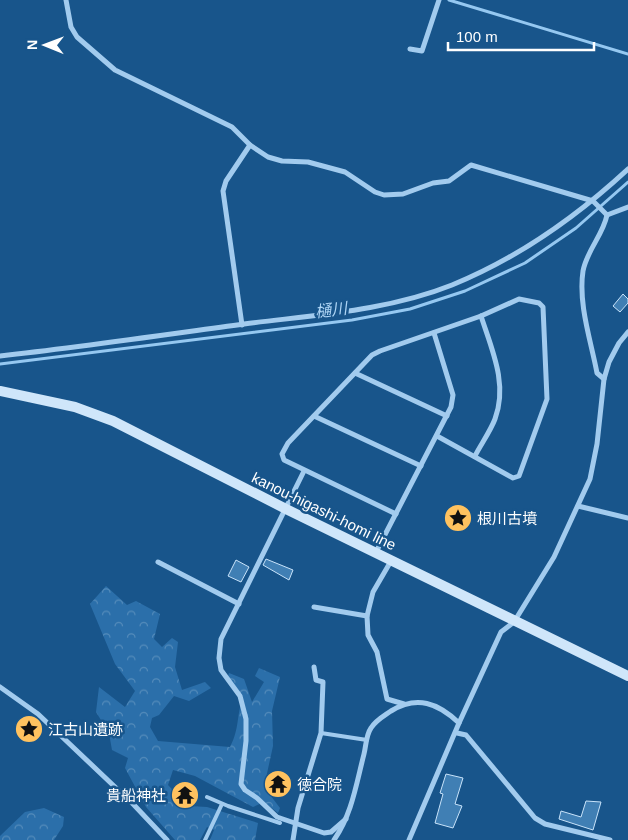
<svg xmlns="http://www.w3.org/2000/svg" width="628" height="840" viewBox="0 0 628 840" font-family="Helvetica,'Noto Sans JP',sans-serif">
	<defs>
		<pattern id="forest-crowns" width="20" height="18" patternUnits="userSpaceOnUse" patternTransform="scale(1.25)"><rect width="20" height="18" fill="#2b6faa"/><path d="M2 6a3 3 0 1 1 6 0M12 15a3 3 0 1 1 6 0" fill="none" stroke="#558cbb"/></pattern>
	</defs>
	<rect width="100%" height="100%" fill="#18558b"/>
	<!-- forest -->
	<g fill="url(#forest-crowns)">
		<path d="M 106,586 L 127,605 L 136,601 L 160,614 L 154,639 L 162,647 L 172,638 L 178,642 L 175,667 L 182,690 L 205,682 L 211,688 L 189,701 L 174,696 L 159,715 L 152,718 L 150,727 L 158,741 L 230,747 C 240,728 236,716 243,698 L 228,676 L 229,673 L 244,679 L 252,702 L 264,682 L 255,676 L 259,668 L 280,677 L 272,711 L 273,746 L 264,787 L 280,808 L 278,813 L 264,802 L 253,807 L 195,776 L 173,770 L 168,785 L 188,806 L 207,807 L 258,823 L 255,840 L 210,840 L 214,830 L 207,827 L 200,840 L 175,840 L 146,807 L 125,768 L 128,758 L 112,750 L 109,733 L 96,712 L 99,687 L 125,707 L 135,691 L 115,664 L 90,604 Z"/>
		<polygon points="44,808 64,817 63,826 54,840 0,840 0,836 25,812"/>
	</g>
	<g fill="none" stroke-linecap="round" stroke-linejoin="round">
		<!-- stream -->
		<g stroke="#95c8f1" stroke-width="3">
			<polyline points="449,0 628,54"/>
			<polyline points="0,364 352,320 410,309 465,291 525,263 576,228 628,182"/>
		</g>
	</g>
	<!-- building -->
	<g fill="#407fb4" stroke="#c8e3fa">
		<polygon points="623,294 628,299 628,303 620,312 613,306"/>
		<polygon points="266,559 293,570 289,580 263,565"/>
		<polygon points="236,560 249,567 241,582 228,576"/>
		<polygon points="446,774 463,778 455,804 462,806 453,828 435,823 443,794 440,793"/>
		<polygon points="586,801 601,802 593,830 559,819 561,811 581,817"/>
	</g>
	<g fill="none" stroke-linecap="round" stroke-linejoin="round">
		<!-- service -->
		<g stroke="#a2cbee" stroke-width="4">
			<polyline points="321,733 367,740"/>
			<polyline points="207,797 228,806 280,823"/>
			<polyline points="205,840 222,804"/>
		</g>
		<!-- minor -->
		<g stroke="#a2cbee" stroke-width="5">
			<polyline points="66,0 71,27 77,37 115,70 232,127 250,145 268,157 282,161 308,162 345,172 375,192 384,195 403,194 433,183 449,181 471,165 593,201 607,215"/>
			<polyline points="410,49 422,51 439,0"/>
			<polyline points="607,215 628,207"/>
			<polyline points="242,325 223,191 226,181 250,145"/>
			<path d="M 0,356 C 81,347 163,335 244,324 C 313,315 387,311 452,285 C 518,258 575,218 628,169"/>
			<polyline points="355,373 447,416"/>
			<path d="M 604,379 L 597,373 C 591,341 578,304 583,271 C 587,250 603,235 607,215"/>
			<polyline points="314,416 421,466"/>
			<path d="M 475,456 C 481,444 490,432 495,419 C 508,384 492,350 481,316"/>
			<polyline points="304,471 221,639 219,658 221,670 240,696 246,719 246,741 241,784 245,790 257,798 277,817 324,833 331,832 346,819"/>
			<polyline points="578,506 628,518"/>
			<polyline points="396,514 284,460 282,454 288,443 372,355 380,351 481,316 519,299 539,303 543,307 547,399 519,476 513,478 437,436"/>
			<polyline points="376,552 451,407 453,395 434,333"/>
			<polyline points="391,561 373,592 367,616 368,635 377,652 387,699 404,704"/>
			<polyline points="158,562 239,604"/>
			<polyline points="314,607 367,616"/>
			<polyline points="0,687 38,714 134,805 167,840"/>
			<polyline points="457,733 466,735 535,818 545,824 610,840"/>
			<polyline points="293,840 298,808 321,733 323,682 316,680 314,667"/>
			<path d="M 334,840 C 352,814 356,785 364,754 C 366,746 366,735 371,728 C 376,720 384,716 391,711 C 417,695 438,703 459,723"/>
			<polyline points="409,840 459,723 501,632 514,622 554,557 590,479 597,444 604,379 609,362 619,343 628,332"/>
		</g>
		<!-- secondary -->
		<polyline stroke="#cfe6fa" stroke-width="10" points="0,391 75,407 113,421 286,509 628,676"/>
	</g>
	<!-- icons -->
	<defs>
		<symbol id="sight-disc" viewBox="-11 -11 22 22"><circle r="9.5" fill="#ffc25f" stroke="#18558b"/><path d="M0-6L1.8-2.2L6-1.7L2.9 1.2L3.7 5.4L0 3.3L-3.7 5.4L-2.9 1.2L-6-1.7L-1.8-2.2Z" fill="#111"/></symbol>
		<symbol id="temple-disc" viewBox="-11 -11 22 22"><circle r="9.5" fill="#ffc25f" stroke="#18558b"/><path d="M0-6L5-2H3V0L6.5 2.5H4V6H1.5V3h-3V6H-4V2.5H-6.5L-3 0V-2H-5Z" fill="#111"/></symbol>
	</defs>
	<g fill-rule="evenodd">
		<use href="#sight-disc" x="442" y="502" width="32" height="32"/>
		<use href="#sight-disc" x="13" y="713" width="32" height="32"/>
		<use href="#temple-disc" x="262" y="768" width="32" height="32"/>
		<use href="#temple-disc" x="169" y="779" width="32" height="32"/>
	</g>
	<g text-anchor="middle" dominant-baseline="central" stroke-width="5" stroke-linejoin="round" paint-order="stroke">
		<!-- street labels -->
		<g font-size="15" fill="#fff" stroke="#18558b">
			<text transform="translate(324 511) rotate(26)">kanou-higashi-homi line</text>
		</g>
		<!-- poi labels -->
		<g font-size="15" fill="#fff" stroke="#18558b" text-anchor="start">
			<text x="477" y="518">根川古墳</text>
			<text x="48" y="729">江古山遺跡</text>
			<text x="297" y="784">徳合院</text>
			<text x="166" y="795" text-anchor="end">貴船神社</text>
		</g>
		<!-- water labels -->
		<g font-size="16" font-style="italic" fill="#aed5f5" stroke="#18558b">
			<text transform="translate(331 310) rotate(-7)">樋川</text>
		</g>
	</g>
	<!-- north arrow -->
	<g transform="translate(45 45) rotate(271)" stroke="#18558b" stroke-width="4" paint-order="stroke">
	<path d="M0-4L9 19L0 12L-9 19Z" fill="#ffffff"/>
	<text y="-8" font-size="14" font-weight="bold" text-anchor="middle" fill="#ffffff">N</text>
	</g>
	<!-- scale -->
	<path d="M448 42v8h146v-8" fill="none" stroke="#ffffff" stroke-width="2.5"/>
	<text x="456" y="42" font-size="15" fill="#ffffff" stroke="#18558b" stroke-width="4" paint-order="stroke">100 m</text>
</svg>
